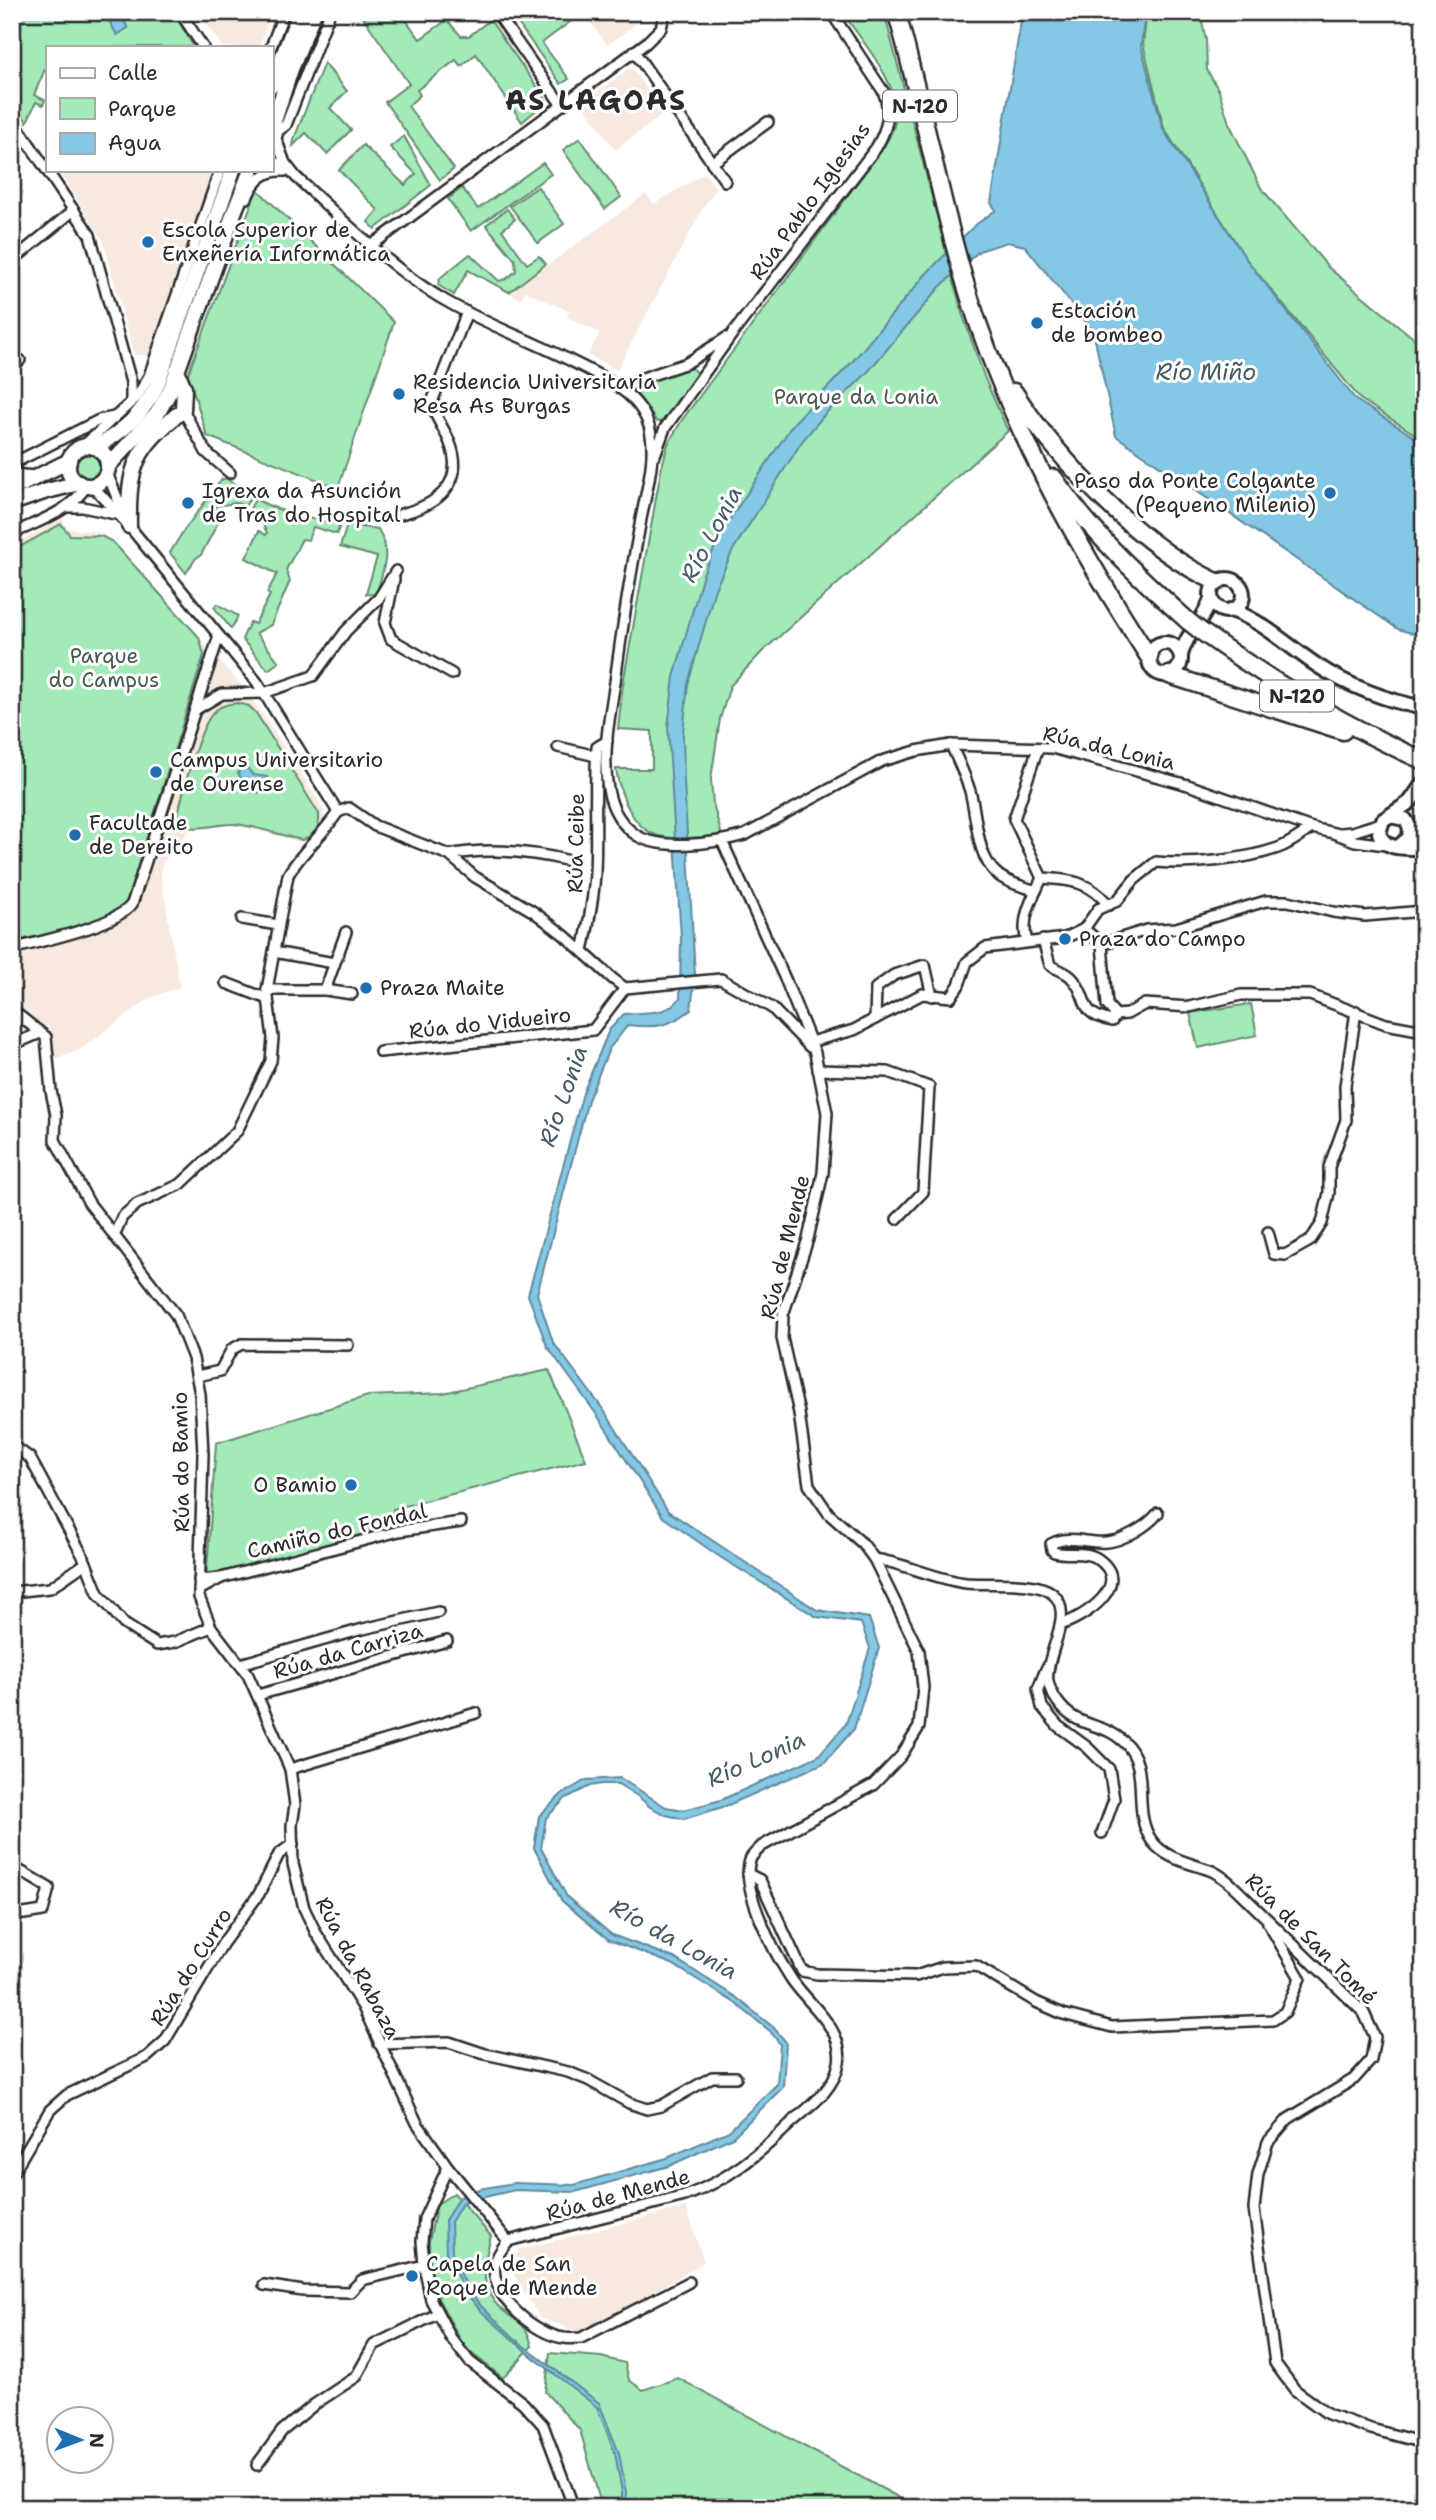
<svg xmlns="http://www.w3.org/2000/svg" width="1436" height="2520" viewBox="0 0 1436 2520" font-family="'Shantell Sans',sans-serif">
	<rect width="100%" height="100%" fill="#fff"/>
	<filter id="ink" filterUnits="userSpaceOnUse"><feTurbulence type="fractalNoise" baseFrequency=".0143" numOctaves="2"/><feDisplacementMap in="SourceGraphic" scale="14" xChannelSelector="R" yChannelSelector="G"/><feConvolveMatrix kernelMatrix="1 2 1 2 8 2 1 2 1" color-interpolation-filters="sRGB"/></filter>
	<g filter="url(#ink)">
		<!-- built -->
		<g fill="#f7e9df">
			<polygon points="199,12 272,12 259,47 222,47"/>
			<polygon points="583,12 641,12 643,19 607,45"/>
			<polygon points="628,69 633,70 664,114 615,150 582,103"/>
			<polygon points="58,170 221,170 152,355 134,355 103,240"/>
			<polygon points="705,173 716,189 704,206 617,370 588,355 600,333 567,317 569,311 525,291 521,299 509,293 646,194 654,204"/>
			<polygon points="62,519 67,528 102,533 243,687 276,734 324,810 324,822 312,837 302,842 234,825 191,828 162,864 161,877 180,987 150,998 78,1051 55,1059 48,1025 12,1040 12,546"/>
			<polygon points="686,2207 704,2262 582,2333 540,2318 511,2270 518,2250"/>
		</g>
		<!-- green -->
		<g fill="#a2eab8" stroke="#668a72" stroke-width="2">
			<polygon points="12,12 173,12 194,47 47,47 47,70 45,69 34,95 45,100 43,105 36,102 27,122 12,100"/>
			<polygon points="354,12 400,12 420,39 447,20 461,36 469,36 490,20 547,101 522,122 476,54 461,66 456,60 417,90 420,95 408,106 454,169 440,180 385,102 409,84 363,17"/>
			<polygon points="510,12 583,12 542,43 569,79 561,84"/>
			<path d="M 842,12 L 884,12 L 962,313 L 985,379 L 1008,431 L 762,652 L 730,686 L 720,719 L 711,779 L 713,804 L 722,836 C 704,836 683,840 665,837 C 634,834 620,796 616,769 L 652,769 L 652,731 L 618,729 L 623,684 L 661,470 L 668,444 L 682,420 L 874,160 C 882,149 892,136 895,122 C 904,88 861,40 842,12 Z"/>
			<polygon points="1147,12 1200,12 1206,40 1207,70 1219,91 1229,123 1261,188 1329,268 1424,347 1424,440 1360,399 1246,259 1164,128 1143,44"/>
			<polygon points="324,63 347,91 330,108 351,130 327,154 306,133 293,146 294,139"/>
			<polygon points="404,136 431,185 375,229 368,222 378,210 339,170 363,145 405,185 416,174 390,147"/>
			<polygon points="580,138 621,197 605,209 563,150"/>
			<polygon points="543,163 551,174 471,231 448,199 462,188 478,209"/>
			<polygon points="538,187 564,224 538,243 510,206"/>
			<polygon points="257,189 394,322 338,488 207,436 188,374"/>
			<polygon points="507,209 515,219 502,230 527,264 539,256 546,264 509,292 468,270 454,295 438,285 440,278 470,254 499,281 506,279 516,271 515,260 486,225"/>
			<polygon points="687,368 692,368 698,375 665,421 657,422 636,393 636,386 651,378"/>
			<circle cx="88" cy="466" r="12"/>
			<polygon points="222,479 227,479 252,496 245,506 236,503 216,506 215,509 223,513 201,555 196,558 186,573 170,553 182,533"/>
			<path d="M 255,499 C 282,513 310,520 340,524 L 337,534 L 313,527 L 308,540 L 302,539 L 286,570 L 290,581 L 271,625 L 256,633 L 279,662 L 268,670 L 242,639 L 250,622 L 255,624 L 270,595 L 267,593 L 277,574 L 246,558 L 259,531 L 266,535 L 267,533 L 259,516 L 250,509 Z"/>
			<path d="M 61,524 L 70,535 L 101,536 L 113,542 L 199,637 L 204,655 L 130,892 C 128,896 126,903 123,907 C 113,919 30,939 12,941 L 12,551 Z"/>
			<path d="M 347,525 L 378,529 C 392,553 383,570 376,595 L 366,594 L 377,557 L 340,547 Z"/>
			<polygon points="217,604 238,616 231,629 214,607"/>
			<path d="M 237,703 L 249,706 L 256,713 L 319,814 C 320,828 315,835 302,840 C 282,836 248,823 230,824 C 215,824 186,834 176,821 C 183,796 197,726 216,710 C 222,705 229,704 237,703 Z"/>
			<polygon points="1251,1004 1257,1035 1198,1048 1190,1013"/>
			<polygon points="549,1370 586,1460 393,1509 396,1533 206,1583 216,1443 368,1396 443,1393"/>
			<path d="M 454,2193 L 491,2236 C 483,2263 479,2289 501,2309 C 520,2325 525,2320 532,2346 L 503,2378 L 465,2348 L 437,2297 L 441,2294 L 424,2265 L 437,2204 Z"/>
			<polygon points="550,2353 601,2357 625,2363 629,2380 643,2390 678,2378 918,2508 602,2508 580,2430 545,2392"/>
		</g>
		<!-- water -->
		<g fill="#84c8e5" stroke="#60899b" stroke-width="2">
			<polygon points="104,12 119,12 128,28 117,35"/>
			<path d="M 1013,12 L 1145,12 L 1141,46 L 1163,129 L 1246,259 L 1356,400 L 1424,443 L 1424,637 L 1398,629 L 1116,436 L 1093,331 L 1025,246 L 1007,242 L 979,251 L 939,288 L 866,374 L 825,414 L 803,440 L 733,550 L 715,589 L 688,684 L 683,733 L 684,781 L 695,975 L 691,1010 C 668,1027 657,1028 628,1025 L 609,1049 L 588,1100 L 537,1294 L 553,1342 L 605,1412 L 668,1511 L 817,1610 L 869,1618 L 879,1648 L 854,1729 L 824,1763 L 726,1806 L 684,1819 L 666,1815 L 650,1807 L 639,1797 L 618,1784 L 602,1784 L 590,1786 L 566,1798 L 546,1818 L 541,1848 L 567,1897 L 612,1935 L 674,1958 L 737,1998 L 773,2027 L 786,2042 L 783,2087 L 733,2137 L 669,2166 L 575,2192 L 515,2190 L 463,2202 L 451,2222 L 452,2253 L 468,2290 L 482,2307 L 521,2344 L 599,2403 L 619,2453 L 626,2492 L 627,2508 L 622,2508 L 622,2492 L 615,2453 L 597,2407 L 529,2354 L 480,2310 L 465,2292 L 446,2253 L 445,2221 L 458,2198 L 479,2189 L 514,2183 L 574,2185 L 667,2158 L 729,2131 L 777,2084 L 780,2044 L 770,2031 L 735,2003 L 672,1964 L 609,1940 L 562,1901 L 534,1848 L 539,1816 L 562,1794 L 586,1780 L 620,1778 L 666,1807 L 684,1810 L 721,1800 L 818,1756 L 846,1724 L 870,1648 L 861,1623 L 817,1617 L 720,1557 L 663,1517 L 597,1415 L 547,1346 L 528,1295 L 583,1093 L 609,1030 L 624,1014 C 645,1011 666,1017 680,998 L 681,938 L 668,727 L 674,677 L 703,574 L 722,531 L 793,424 L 853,361 L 926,274 L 974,226 L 996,210 L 991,203 L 1021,21 Z"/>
			<polygon points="242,767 247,768 253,775 267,777 268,784 265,790 257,793 248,791 238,773"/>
		</g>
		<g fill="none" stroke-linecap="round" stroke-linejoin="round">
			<defs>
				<g id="street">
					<polyline points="180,12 203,47"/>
					<polyline points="496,12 561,104"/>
					<polyline points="271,47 284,12"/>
					<polyline points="634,51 725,181"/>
					<polyline points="12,118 90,235 131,382 131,402"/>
					<polyline points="275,133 286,125 330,12"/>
					<path d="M 275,136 L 285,163 L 296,177 C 340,217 394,272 446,301 C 487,325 533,341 575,363 C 603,377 639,393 649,426 C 658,457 645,494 640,525 C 630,577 622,629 615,682 C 610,714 603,749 607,782 C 609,801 617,820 632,832 C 657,853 716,843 745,835 L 882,761 L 916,751 L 951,745 L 1052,748 L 1188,785 L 1312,828 L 1334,833 L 1355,841 L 1386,845"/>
					<polyline points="12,145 24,136"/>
					<polyline points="271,159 285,171"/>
					<polyline points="712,163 768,122"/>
					<path d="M 247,198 C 254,180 265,170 284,171"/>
					<polyline points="372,245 646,43 661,28 665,12"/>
					<polyline points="12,261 74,210"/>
					<polyline points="12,367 20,360"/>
					<polyline points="622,390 637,380 687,363 726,338"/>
					<polyline points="183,410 206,452 230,473"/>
					<polyline points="83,446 137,397 149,376 220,170"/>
					<path d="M 655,455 L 665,428 L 733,333 L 876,148 C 887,129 892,113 883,91 L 831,12"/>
					<polyline points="12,464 99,420 114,417"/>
					<polyline points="107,473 125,517"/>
					<polyline points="12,474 35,476"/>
					<polyline points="92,485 129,526 257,682 338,812"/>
					<polyline points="67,507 83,507 115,514"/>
					<path d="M 401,514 C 437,505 466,484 450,443 C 445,429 434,417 432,402 L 467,312"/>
					<path d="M 12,534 C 36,522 72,511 86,486"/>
					<polyline points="394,579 385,623 391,639 452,674"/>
					<polyline points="195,710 222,694 264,693 313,676 346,631 379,598 396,571"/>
					<path d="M 951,745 C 958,760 965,775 970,791 C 977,816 976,855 996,873 C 1006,883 1023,886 1036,891"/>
					<polyline points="558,747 596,756"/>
					<polyline points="338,812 349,808 375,826 449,855 475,877 534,912 564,935 613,979 625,988 721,979 772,1008 810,1047"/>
					<polyline points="1340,833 1352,832 1381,823"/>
					<path d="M 449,855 C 489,847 532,852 570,861"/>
					<path d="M 1042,878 C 1072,880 1088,881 1109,905"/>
					<polyline points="242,919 278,925"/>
					<path d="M 1084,929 L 1098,909 L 1117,901 L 1134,880 L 1156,862 C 1192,865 1244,860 1278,848 C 1290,844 1301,835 1312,828"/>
					<polyline points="1084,929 1102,944 1107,1005 1116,1015"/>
					<path d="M 1043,940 L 1050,965 C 1056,969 1066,972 1071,977 C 1091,997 1075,1013 1112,1021 L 1116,1015 L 1127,1014 L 1145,1004 L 1189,1007 L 1241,995 L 1310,995 L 1386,1024 L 1424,1031"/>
					<path d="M 1027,942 C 1020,919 1032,899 1042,878 L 1014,819 L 1038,748"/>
					<polyline points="1102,944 1147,930 1176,928 1266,901 1288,901 1333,912 1365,916 1424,911"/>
					<path d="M 12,949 C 41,941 116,926 132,904 L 219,636"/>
					<polyline points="274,952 334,963"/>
					<path d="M 583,952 C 588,925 594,899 595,872 C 597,830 594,789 597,747 L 607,741"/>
					<polyline points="226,983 268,999"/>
					<polyline points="267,990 325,990 352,994"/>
					<polyline points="325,990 346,932"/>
					<polyline points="12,1010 46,1037 51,1091 56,1115 55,1140 89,1203 176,1315 193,1358 200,1394 203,1454 199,1597 211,1627 248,1675 290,1769 295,1805 292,1825 293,1864 304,1908 316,1933 363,2007 417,2123 448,2167 508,2241"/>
					<polyline points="875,1019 876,988 894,975 925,965 932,996"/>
					<polyline points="810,1042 854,1030 922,994 951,997 959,985 967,962 985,948 1065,938 1084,929"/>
					<polyline points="12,1045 40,1033"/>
					<polyline points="380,1052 593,1030 625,988"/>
					<polyline points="818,1070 888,1072 929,1087 923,1192 897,1219"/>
					<polyline points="1268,1232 1274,1254 1285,1255 1310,1241 1322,1223 1329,1193 1329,1167 1346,1120 1345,1086 1356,1011"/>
					<path d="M 114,1236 L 122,1217 L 137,1204 L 181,1184 L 237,1131 L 271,1061 L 273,1038 L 267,990 L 288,875 C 301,852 323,835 338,812"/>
					<polyline points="197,1376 220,1371 232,1349 242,1344 348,1345"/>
					<polyline points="12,1445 30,1458 84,1558 98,1593 124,1624 157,1645 175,1642 211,1627"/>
					<path d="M 874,1559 C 905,1563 934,1579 966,1583 C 988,1585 1039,1579 1054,1595 C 1075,1615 1044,1656 1048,1681 C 1049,1687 1053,1695 1057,1701 C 1076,1729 1101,1721 1123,1741 C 1153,1767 1130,1811 1152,1841 C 1166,1860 1192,1863 1212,1871 C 1219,1874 1225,1879 1230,1883 L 1364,2013 L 1375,2037 L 1371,2060 L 1354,2079 L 1288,2119 L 1268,2142 L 1258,2174 L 1254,2209 L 1275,2363 L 1295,2390 L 1328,2414 L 1371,2429 L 1424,2443"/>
					<polyline points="221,1578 399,1531 461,1522"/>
					<polyline points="199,1590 221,1578 199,1580"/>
					<polyline points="12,1592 50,1588 86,1563"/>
					<path d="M 1060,1625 C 1083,1618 1135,1585 1098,1559 C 1085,1550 1069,1556 1054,1552 L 1052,1550 L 1051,1544 C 1069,1534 1087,1544 1106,1542 C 1123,1541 1148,1526 1158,1513"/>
					<polyline points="240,1664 363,1629 438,1612"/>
					<polyline points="1046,1669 1038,1689 1042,1707 1058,1726 1087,1747 1109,1769 1114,1799 1102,1833"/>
					<polyline points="258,1695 447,1641"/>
					<polyline points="290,1769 476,1713"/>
					<polyline points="12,1866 49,1888 43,1911 24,1914 12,1913"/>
					<polyline points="748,1874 760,1880 802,1971 817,1974 916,1976 943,1967 976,1966 1036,2002 1063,2014 1112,2027 1273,2020 1285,2012 1300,1978 1268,1923"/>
					<polyline points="379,2044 449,2042 485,2054 568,2072 588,2080 629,2103 647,2109 661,2106 712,2077 736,2077"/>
					<polyline points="448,2167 424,2219 422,2241 424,2265 431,2300 451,2338 469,2361 523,2403 543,2425 574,2508"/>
					<polyline points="12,2174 50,2110 67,2095 147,2057 165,2041 223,1943 259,1894 279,1854 293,1844"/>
					<path d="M 508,2241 L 685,2196 C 727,2181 759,2154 790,2124 C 810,2106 834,2090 839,2063 C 845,2028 806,2003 790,1977 C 775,1954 738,1884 751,1858 C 753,1854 759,1849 762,1846 L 873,1785 L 901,1756 L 919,1727 L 923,1687 L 919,1651 L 874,1559 L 863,1544 L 829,1514 L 809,1485 L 799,1413 L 782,1338 L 783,1315 L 808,1239 L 823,1173 L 827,1113 L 815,1053 L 786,981 L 722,841"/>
					<path d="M 508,2241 C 502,2248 496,2256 495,2265 C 489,2296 536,2335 564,2338 C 569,2339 575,2338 581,2338 L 689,2282"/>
					<polyline points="264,2285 303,2291 350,2292 362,2280 424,2265"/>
					<polyline points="257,2465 282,2431 315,2404 356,2377 374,2345 437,2314"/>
				</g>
				<g id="secondary">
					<circle cx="1227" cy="595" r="16"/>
					<path d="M 1231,610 C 1263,621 1289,647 1318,666 C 1348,686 1388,701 1424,708"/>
					<circle cx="1165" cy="659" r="16"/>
					<path d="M 1181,655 C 1186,633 1205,620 1211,599"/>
					<path d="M 1424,782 L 1410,802 L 1383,820 L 1379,833 C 1385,852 1407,847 1424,848"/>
					<polyline points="1390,816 1405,819 1410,827 1409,838 1398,847"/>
				</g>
				<g id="primary">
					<polyline points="271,86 300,12"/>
					<polyline points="271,121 275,133 271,144"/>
					<polyline points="273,124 291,69 314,12"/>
					<circle cx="88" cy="466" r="20"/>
					<path d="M 96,447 C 124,431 143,414 157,385 L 233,170"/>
					<polyline points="108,466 157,414 170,391 235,210 251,170"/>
					<polyline points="12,489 69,461"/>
					<polyline points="12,503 47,491 79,483"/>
					<path d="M 129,526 C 128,465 135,449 183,410 L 184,388 L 177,371"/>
				</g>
				<g id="highway">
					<path d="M 896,12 C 904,36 909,60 915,84 C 932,151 946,220 966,286 C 1006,419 1074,541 1149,657"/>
					<path d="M 1014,392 C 1057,459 1144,550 1217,582"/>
					<path d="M 1054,478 C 1091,533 1139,577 1188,621"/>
					<path d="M 1202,632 C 1272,682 1345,726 1424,761"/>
					<polyline points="1169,675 1343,731"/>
				</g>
			</defs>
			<!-- street casing -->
			<use href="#street" stroke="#2b2b2b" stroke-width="14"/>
			<!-- secondary casing -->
			<use href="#secondary" stroke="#2b2b2b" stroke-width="18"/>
			<!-- primary casing -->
			<use href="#primary" stroke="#2b2b2b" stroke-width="19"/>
			<!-- highway casing -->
			<use href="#highway" stroke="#2b2b2b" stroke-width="21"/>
			<!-- street -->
			<use href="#street" stroke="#fff" stroke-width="9"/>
			<!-- secondary -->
			<use href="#secondary" stroke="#fff" stroke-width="12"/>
			<!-- primary -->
			<use href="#primary" stroke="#fff" stroke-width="14"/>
			<!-- highway -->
			<use href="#highway" stroke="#fff" stroke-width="16"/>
			<defs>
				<polyline id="highway-bridge" points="1188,621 1202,632"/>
			</defs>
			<!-- highway-bridge casing -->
			<use href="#highway-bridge" stroke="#2b2b2b" stroke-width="21" stroke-linecap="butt"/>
			<!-- highway-bridge -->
			<use href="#highway-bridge" stroke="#fff" stroke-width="16"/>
		</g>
	</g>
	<!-- markers -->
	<g fill="#1f6fb2" stroke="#fff" stroke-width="2.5">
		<circle cx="148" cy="242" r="7"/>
		<circle cx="1037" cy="323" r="7"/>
		<circle cx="399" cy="394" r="7"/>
		<circle cx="1330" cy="493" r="7"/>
		<circle cx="188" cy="503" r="7"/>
		<circle cx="156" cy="772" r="7"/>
		<circle cx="75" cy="835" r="7"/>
		<circle cx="1065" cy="939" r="7"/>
		<circle cx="366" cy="988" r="7"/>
		<circle cx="351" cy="1485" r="7"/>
		<circle cx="412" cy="2276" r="7"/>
	</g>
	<g text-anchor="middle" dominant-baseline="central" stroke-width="6" stroke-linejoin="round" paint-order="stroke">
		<!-- shield labels -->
		<g fill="#fff" stroke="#6b6b6b" stroke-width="2">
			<rect x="883" y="90.5" width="74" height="31" rx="5"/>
			<rect x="1260" y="680.5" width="74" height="31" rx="5"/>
		</g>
		<g font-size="19" font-weight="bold" fill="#2b2b2b">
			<text x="920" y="106">N-120</text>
			<text x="1297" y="696">N-120</text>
		</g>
		<!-- street labels -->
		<g font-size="21" fill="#2b2b2b" stroke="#fff">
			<text transform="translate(810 201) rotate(-54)">Rúa Pablo Iglesias</text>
			<text transform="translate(1109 748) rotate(13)">Rúa da Lonia</text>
			<text transform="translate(576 843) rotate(-89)">Rúa Ceibe</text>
			<text transform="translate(490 1023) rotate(-6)">Rúa do Vidueiro</text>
			<text transform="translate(785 1247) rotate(-76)">Rúa de Mende</text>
			<text transform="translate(181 1462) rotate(-91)">Rúa do Bamio</text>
			<text transform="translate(337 1531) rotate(-13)">Camiño do Fondal</text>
			<text transform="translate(348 1651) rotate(-16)">Rúa da Carriza</text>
			<text transform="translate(1311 1939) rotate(45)">Rúa de San Tomé</text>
			<text transform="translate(191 1967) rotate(-58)">Rúa do Curro</text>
			<text transform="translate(358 1968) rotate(62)">Rúa da Rabaza</text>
			<text transform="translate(618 2195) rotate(-15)">Rúa de Mende</text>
		</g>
		<!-- poi labels -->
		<g font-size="21" fill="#2b2b2b" stroke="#fff" text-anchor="start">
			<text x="162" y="230">Escola Superior de<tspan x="162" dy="24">Enxeñería Informática</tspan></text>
			<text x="1051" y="311">Estación<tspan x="1051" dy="24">de bombeo</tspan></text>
			<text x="413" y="382">Residencia Universitaria<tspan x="413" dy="24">Resa As Burgas</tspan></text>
			<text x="1316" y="481" text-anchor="end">Paso da Ponte Colgante<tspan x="1316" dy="24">(Pequeno Milenio)</tspan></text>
			<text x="202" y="491">Igrexa da Asunción<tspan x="202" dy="24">de Tras do Hospital</tspan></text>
			<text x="170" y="760">Campus Universitario<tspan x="170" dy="24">de Ourense</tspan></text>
			<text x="89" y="823">Facultade<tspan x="89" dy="24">de Dereito</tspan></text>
			<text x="1079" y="939">Praza do Campo</text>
			<text x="380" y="988">Praza Maite</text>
			<text x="337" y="1485" text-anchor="end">O Bamio</text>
			<text x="426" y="2264">Capela de San<tspan x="426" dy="24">Roque de Mende</tspan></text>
		</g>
		<!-- park labels -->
		<g font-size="21" fill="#495b4e" stroke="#fff">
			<text x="856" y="397">Parque da Lonia</text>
			<text x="104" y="656">Parque<tspan x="104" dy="24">do Campus</tspan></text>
		</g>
		<!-- water labels -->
		<g font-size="23" font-style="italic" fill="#465a63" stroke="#fff">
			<text x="1206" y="372">Río Miño</text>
			<text transform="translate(711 534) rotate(-62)">Río Lonia</text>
			<text transform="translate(563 1096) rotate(-71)">Río Lonia</text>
			<text transform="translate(756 1759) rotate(-24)">Río Lonia</text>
			<text transform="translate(674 1939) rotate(29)">Río da Lonia</text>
		</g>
		<!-- district labels -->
		<g font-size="28" font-weight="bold" letter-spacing="2" fill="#2b2b2b" stroke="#fff">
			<text x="596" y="100">AS LAGOAS</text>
		</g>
	</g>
	<!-- margin -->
	<rect width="1436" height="2520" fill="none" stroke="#fff" stroke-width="42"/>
	<rect x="21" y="21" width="1394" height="2478" fill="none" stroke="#2b2b2b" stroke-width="2.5" filter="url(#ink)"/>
	<!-- legend -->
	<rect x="46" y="46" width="228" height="126" fill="#ffffff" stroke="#aaaaaa" stroke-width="2"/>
	<rect x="60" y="68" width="35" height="10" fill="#ffffff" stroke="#aaaaaa" stroke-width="2"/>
	<text x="108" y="80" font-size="21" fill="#2b2b2b">Calle</text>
	<rect x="60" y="98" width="35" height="21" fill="#a2eab8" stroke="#aaaaaa" stroke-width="2"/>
	<text x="108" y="116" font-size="21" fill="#2b2b2b">Parque</text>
	<rect x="60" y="133" width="35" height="21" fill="#84c8e5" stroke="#aaaaaa" stroke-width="2"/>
	<text x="108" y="150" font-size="21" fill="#2b2b2b">Agua</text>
	<!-- north arrow -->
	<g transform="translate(80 2440) rotate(91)"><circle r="33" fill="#ffffff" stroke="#aaaaaa" stroke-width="2"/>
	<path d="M0-5L12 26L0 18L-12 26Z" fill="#1f6fb2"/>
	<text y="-10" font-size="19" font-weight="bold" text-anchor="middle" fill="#2b2b2b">N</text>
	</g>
</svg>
